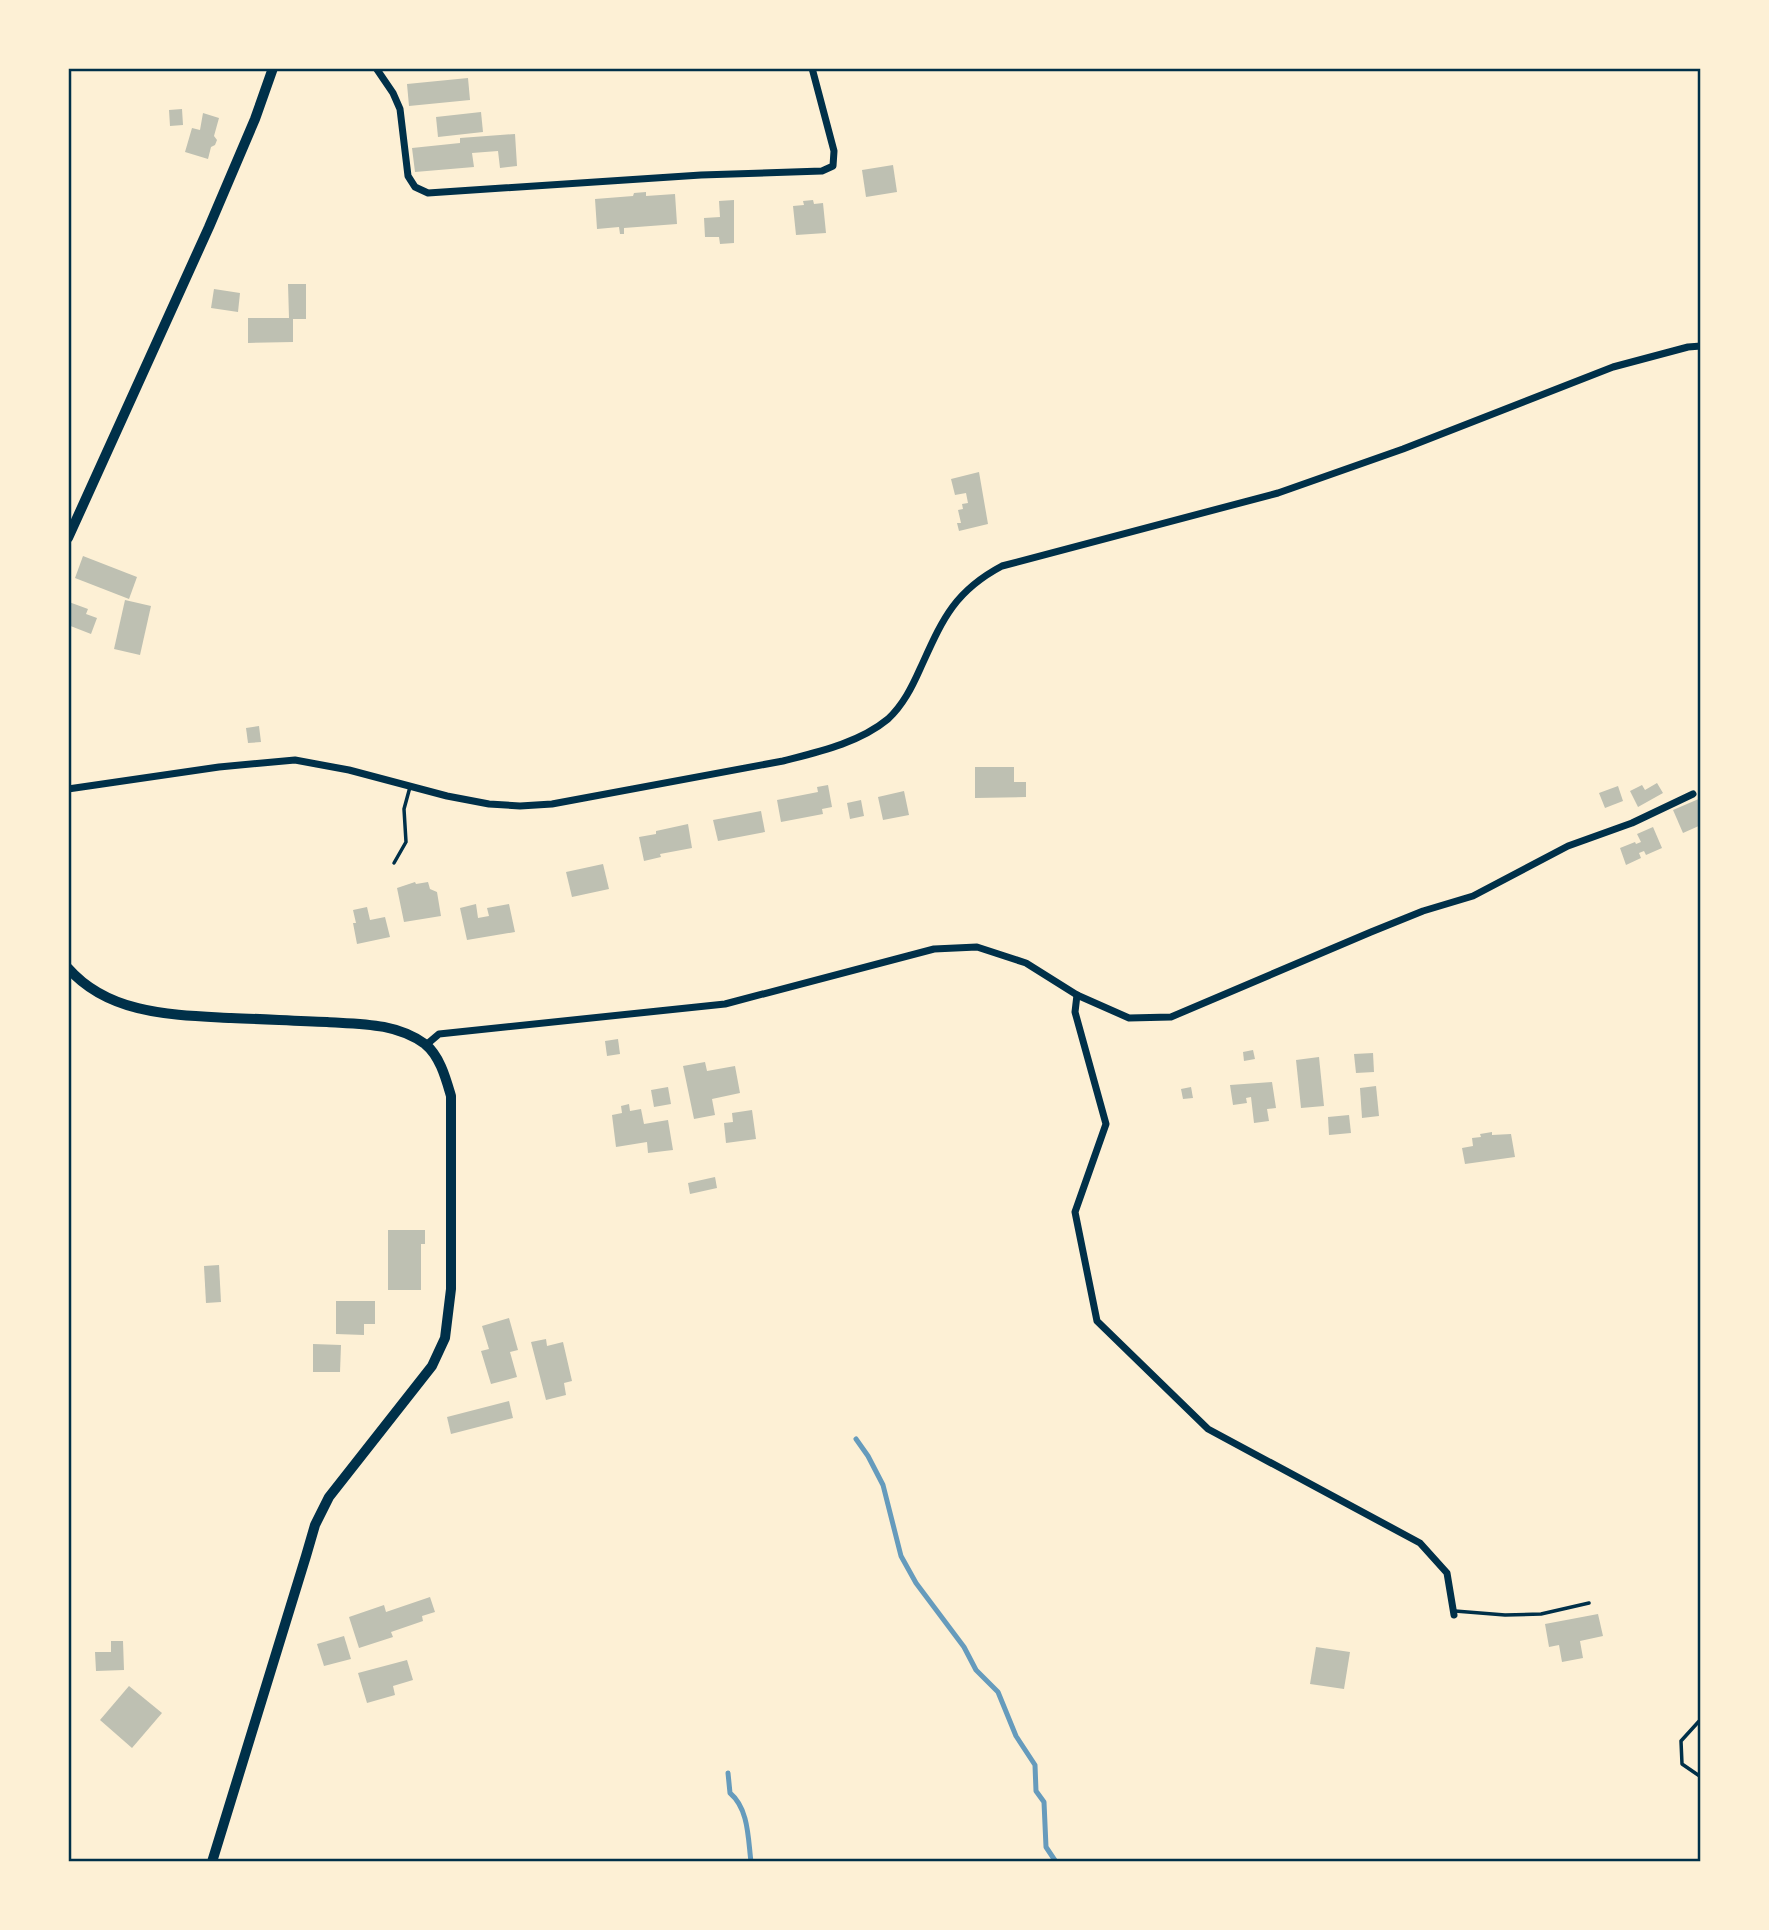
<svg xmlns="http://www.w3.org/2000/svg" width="1769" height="1930" viewBox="0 0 1769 1930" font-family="Mulish,sans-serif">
	<rect width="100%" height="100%" fill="#fdf0d5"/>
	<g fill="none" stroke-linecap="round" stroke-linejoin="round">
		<!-- stream -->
		<g stroke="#669bbc" stroke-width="5">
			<polyline points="856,1439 868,1456 883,1485 901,1556 916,1583 964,1647 976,1670 998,1692 1016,1736 1035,1765 1036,1791 1044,1802 1046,1847 1056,1862"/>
			<path d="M 728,1773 L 730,1793 C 749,1809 748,1839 751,1862"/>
		</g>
	</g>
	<!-- building -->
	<g fill="#bec0b2">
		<polygon points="468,78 470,100 409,106 407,84"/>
		<polygon points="182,109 183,125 170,126 169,110"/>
		<polygon points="481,112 483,132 438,137 436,117"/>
		<polygon points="203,113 219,118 214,136 217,140 215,145 211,147 208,159 185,152 192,128 200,130"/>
		<polygon points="515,134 517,166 500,168 498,151 472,153 474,167 415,172 412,148 460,143 460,138"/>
		<polygon points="893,165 897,192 866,197 862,170"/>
		<polygon points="646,192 646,196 675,194 677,224 624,228 624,234 620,234 619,227 597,229 595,199 633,196 634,193"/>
		<polygon points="734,200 734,243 720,244 719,237 705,237 704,218 720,217 719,201"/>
		<polygon points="813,200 814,204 823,203 826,233 796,235 793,206 804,205 803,201"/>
		<polygon points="288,284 306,284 306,319 293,319 293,342 248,343 248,318 289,318"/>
		<polygon points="214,289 240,293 238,312 211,308"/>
		<polygon points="979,472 988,524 959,531 957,523 961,523 958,510 963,509 962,504 968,503 966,493 955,495 951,479"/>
		<polygon points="83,556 137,577 129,599 75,578"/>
		<polygon points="125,600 151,606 140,655 114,649"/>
		<polygon points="69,602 88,609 86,614 97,618 91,634 68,625"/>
		<polygon points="259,726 261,742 248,743 246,728"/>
		<polygon points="975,767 1014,767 1014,782 1026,782 1026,797 975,798"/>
		<polygon points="1657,783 1663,793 1638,807 1630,791 1642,785 1645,790"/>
		<polygon points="828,785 832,807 822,809 823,814 781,822 777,800 818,792 817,787"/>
		<polygon points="1618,786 1623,801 1605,808 1599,793"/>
		<polygon points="904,791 909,815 883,820 878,797"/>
		<polygon points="1701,798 1701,825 1683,833 1673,810"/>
		<polygon points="861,800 864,816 850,819 847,803"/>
		<polygon points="761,811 765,832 718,841 713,820"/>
		<polygon points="688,824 692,848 660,854 661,857 644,861 639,837 656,834 656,831"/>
		<polygon points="1653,827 1662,848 1646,855 1644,851 1639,853 1641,858 1626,865 1620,848 1635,842 1636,844 1641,842 1637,834"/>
		<polygon points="603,864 609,889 572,897 566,872"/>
		<polygon points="415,882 416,884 428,882 430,889 437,892 441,916 404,922 397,888"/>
		<polygon points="476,904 478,918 489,916 487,908 509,904 515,932 467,940 460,908"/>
		<polygon points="367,907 370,920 385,917 390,937 357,944 353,923 356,923 353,910"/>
		<polygon points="618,1039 620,1054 607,1056 605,1041"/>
		<polygon points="1253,1050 1255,1059 1244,1061 1243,1052"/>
		<polygon points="1373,1053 1374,1072 1356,1073 1354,1054"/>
		<polygon points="1319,1057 1324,1106 1301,1108 1296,1060"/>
		<polygon points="705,1062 707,1071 735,1066 740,1093 712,1099 715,1115 694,1119 683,1066"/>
		<polygon points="1272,1082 1276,1108 1267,1109 1269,1121 1254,1123 1251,1097 1246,1098 1247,1103 1233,1105 1230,1085"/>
		<polygon points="1376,1086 1379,1116 1362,1118 1360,1088"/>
		<polygon points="668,1087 671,1104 654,1107 651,1090"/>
		<polygon points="1191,1087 1193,1098 1183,1099 1181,1089"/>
		<polygon points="629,1104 630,1111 641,1109 644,1124 668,1120 673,1150 648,1153 647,1142 616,1147 612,1115 622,1113 621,1106"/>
		<polygon points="752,1110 756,1139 726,1143 724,1123 733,1122 732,1113"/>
		<polygon points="1349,1115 1351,1133 1329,1135 1328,1117"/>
		<polygon points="1492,1132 1492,1135 1511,1134 1515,1157 1465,1164 1462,1148 1473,1146 1472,1138 1481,1137 1480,1134"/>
		<polygon points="715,1177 717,1188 690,1194 688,1183"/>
		<polygon points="388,1230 425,1230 425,1244 421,1244 421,1290 388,1290"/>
		<polygon points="219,1265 221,1302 206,1303 204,1266"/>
		<polygon points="336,1301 375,1301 375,1324 364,1324 364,1335 336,1334"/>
		<polygon points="509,1318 518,1350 510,1352 517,1377 491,1384 481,1351 489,1349 482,1326"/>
		<polygon points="546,1339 547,1346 563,1342 572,1381 564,1383 566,1395 546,1400 531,1342"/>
		<polygon points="313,1344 341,1345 340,1372 313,1372"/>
		<polygon points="509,1401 513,1418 451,1434 447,1417"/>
		<polygon points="430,1597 435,1612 422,1616 423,1621 391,1632 393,1637 359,1648 349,1617 384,1605 386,1612"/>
		<polygon points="1598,1614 1603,1636 1580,1641 1583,1658 1562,1662 1559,1645 1549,1647 1545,1624"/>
		<polygon points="344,1636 351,1659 324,1666 317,1644"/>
		<polygon points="111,1641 123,1641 124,1670 96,1671 95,1652 111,1652"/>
		<polygon points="1316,1647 1350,1652 1344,1689 1310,1684"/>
		<polygon points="407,1660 413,1680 393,1686 395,1695 367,1703 358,1673"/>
		<polygon points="129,1686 162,1713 132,1748 100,1720"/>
	</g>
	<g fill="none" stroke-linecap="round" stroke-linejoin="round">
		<!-- path -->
		<polyline stroke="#003049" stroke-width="3.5" points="1701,1719 1681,1741 1682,1764 1701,1777"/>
		<!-- service -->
		<g stroke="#003049" stroke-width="3.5">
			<polyline points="394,863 406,842 404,809 410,787"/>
			<polyline points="1455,1611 1505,1615 1541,1614 1589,1603"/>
		</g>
		<!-- minor -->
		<g stroke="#003049" stroke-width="7">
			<polyline points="376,68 393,93 400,109 408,176 415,187 428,193 701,175 822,171 833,166 834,151 812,68"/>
			<path d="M 68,789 L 219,767 L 295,760 L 349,770 L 447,796 L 489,804 L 520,806 L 552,804 L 783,761 C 818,752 859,743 888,719 C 903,705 912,687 920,669 C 942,621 953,592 1002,566 L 1278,493 L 1403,449 L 1613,367 L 1688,347 L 1701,346"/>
			<polyline points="1077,995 1075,1012 1106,1124 1075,1212 1097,1321 1208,1429 1420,1543 1447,1573 1454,1615"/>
			<polyline points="426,1045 439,1034 725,1004 934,949 977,947 1026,963 1077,995 1129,1018 1171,1017 1371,932 1423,911 1473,896 1568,846 1632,823 1693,794"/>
		</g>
		<!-- tertiary -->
		<path stroke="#003049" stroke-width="10" d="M 68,968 C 109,1015 174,1015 231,1018 C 263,1019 295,1021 327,1022 C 361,1024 396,1023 425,1044 C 440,1056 446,1079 451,1096 L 451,1289 L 445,1338 L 432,1366 L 329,1497 L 315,1525 L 306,1556 L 212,1862"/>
		<!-- secondary -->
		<polyline stroke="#003049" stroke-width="10" points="68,538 209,227 255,119 273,68"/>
	</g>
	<!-- border -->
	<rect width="1769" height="1930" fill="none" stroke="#fdf0d5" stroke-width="140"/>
	<rect x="70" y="70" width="1629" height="1790" fill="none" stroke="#003049" stroke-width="2.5"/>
</svg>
